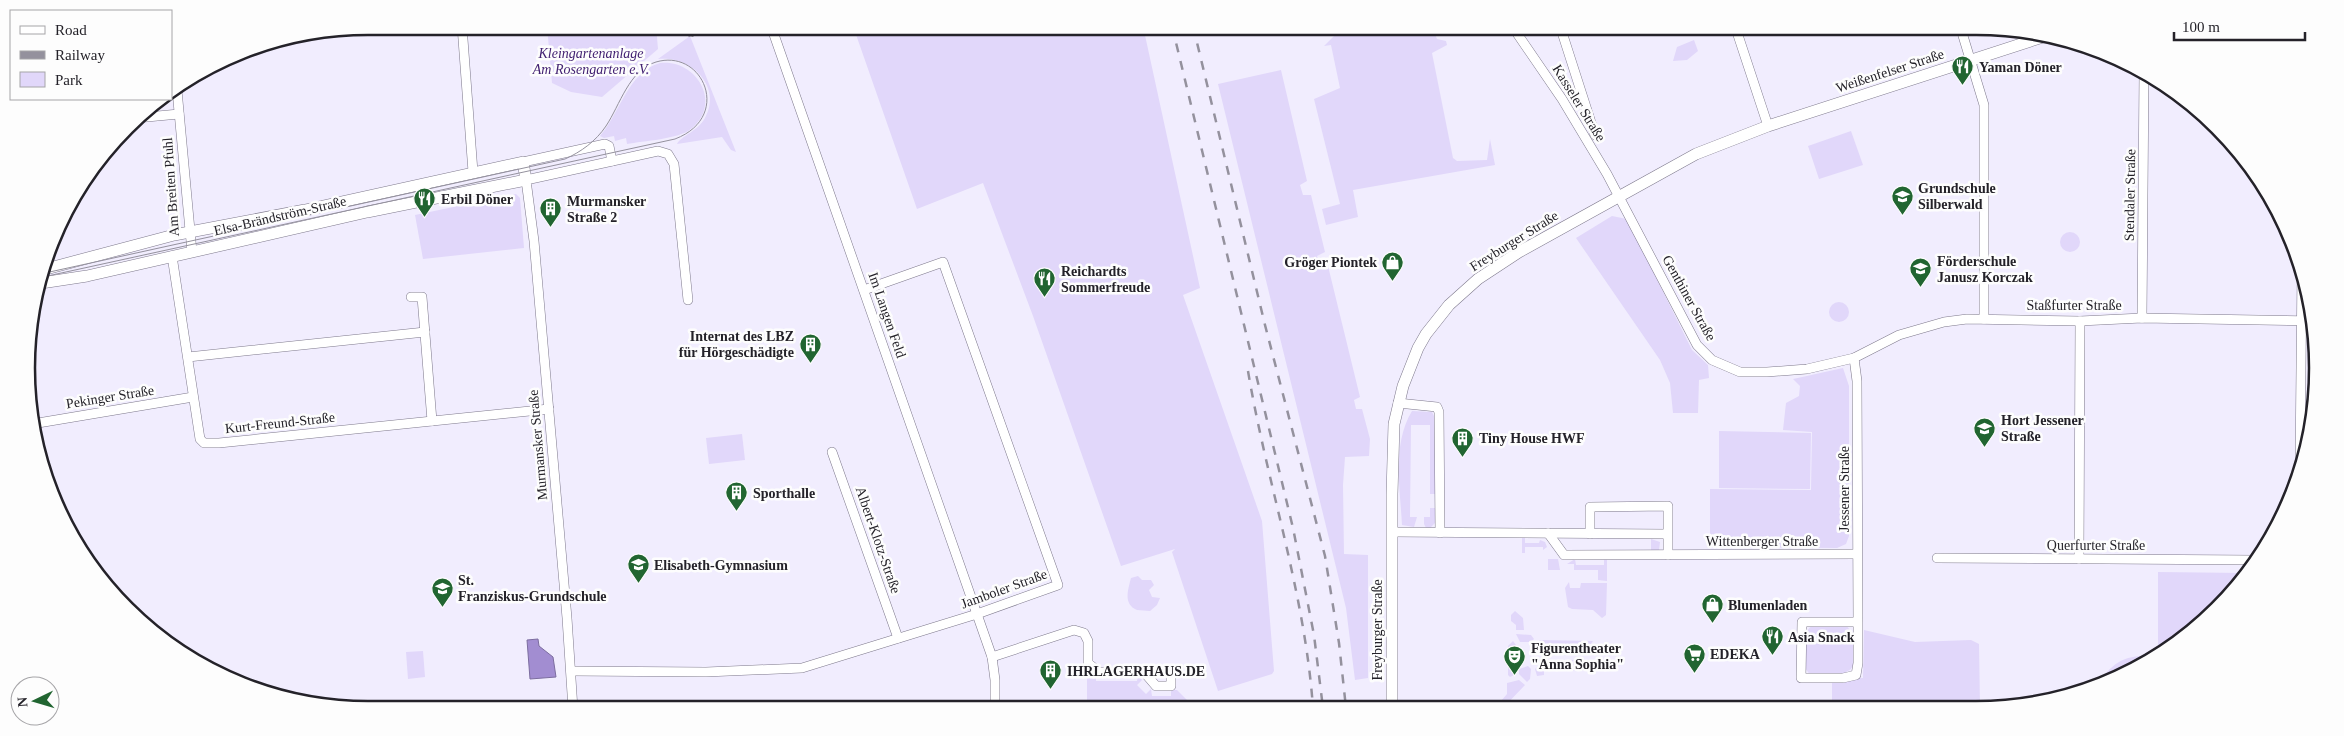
<svg xmlns="http://www.w3.org/2000/svg" width="2344" height="736" viewBox="0 0 2344 736" font-family="Georgia,serif">
	<rect width="100%" height="100%" fill="#f1edfe"/>
	<!-- green -->
	<g fill="#e1d7fa">
		<polygon points="547,26 656,26 658,49 602,97 571,92 552,83"/>
		<polygon points="853,26 1143,26 1200,288 1183,295 1262,521 1274,671 1272,674 1218,691 1172,552 1175,549 1121,566 1033,316 983,183 917,209"/>
		<polygon points="1334,26 1432,26 1437,39 1446,41 1447,45 1432,53 1453,158 1457,161 1487,160 1490,139 1495,165 1353,190 1358,217 1326,225 1322,209 1340,204 1314,99 1340,88 1331,45 1324,46 1335,35"/>
		<path d="M 690,36 L 736,152 L 731,150 L 722,137 L 677,144 C 681,136 698,131 705,118 C 723,86 690,55 658,59 Z"/>
		<polygon points="1694,40 1698,51 1687,60 1673,61 1677,47"/>
		<path d="M 660,63 C 697,59 723,104 691,129 C 679,139 643,141 627,144 L 626,138 L 615,141 L 614,136 L 604,138 L 600,136 C 620,113 628,72 660,63 Z"/>
		<polygon points="1281,70 1307,181 1300,185 1303,195 1311,195 1325,252 1317,256 1320,266 1328,266 1360,397 1354,400 1356,409 1362,409 1370,439 1369,456 1345,457 1343,485 1344,554 1368,555 1368,678 1355,680 1346,608 1218,84"/>
		<polygon points="1851,131 1863,165 1819,179 1808,146"/>
		<polygon points="516,194 520,198 524,248 423,259 415,215"/>
		<polygon points="1612,216 1627,219 1692,350 1708,365 1709,378 1699,380 1698,413 1673,413 1670,383 1660,360 1576,238"/>
		<circle cx="2070" cy="242" r="10"/>
		<circle cx="1839" cy="312" r="10"/>
		<polygon points="2314,332 2318,368 2311,435 2308,443 2309,338"/>
		<polygon points="1843,368 1849,386 1849,536 1846,544 1837,548 1710,547 1710,489 1811,490 1812,432 1783,430 1786,403 1799,396 1800,386 1793,379"/>
		<path d="M 1412,411 L 1432,412 L 1436,420 L 1436,494 L 1430,494 L 1430,425 L 1411,425 L 1410,517 L 1417,517 L 1414,527 L 1402,525 C 1400,487 1392,444 1412,411 Z"/>
		<polygon points="1719,431 1811,433 1810,489 1719,488"/>
		<polygon points="742,434 745,460 709,464 706,438"/>
		<polygon points="1430,508 1436,508 1435,523 1430,528 1426,528 1424,524 1424,517 1430,517"/>
		<polygon points="1522,537 1525,537 1525,543 1539,543 1540,540 1545,542 1547,547 1543,550 1543,547 1525,547 1525,553 1522,553"/>
		<polygon points="1651,539 1660,542 1659,550 1651,551"/>
		<polygon points="1548,559 1558,559 1560,570 1548,570"/>
		<polygon points="1575,559 1576,565 1604,565 1604,559 1607,559 1607,581 1598,580 1598,570 1574,570 1574,564 1567,564"/>
		<polygon points="2158,572 2244,573 2202,625 2158,654"/>
		<path d="M 1138,576 L 1142,580 L 1151,580 L 1154,585 L 1149,590 L 1152,597 L 1160,598 L 1157,605 L 1150,611 L 1137,610 C 1123,604 1128,590 1131,578 Z"/>
		<polygon points="1569,582 1570,588 1580,588 1581,583 1607,583 1606,615 1602,618 1593,610 1572,609 1568,607 1565,588"/>
		<polygon points="1515,611 1523,618 1524,630 1516,630 1516,625 1511,621 1511,615"/>
		<path d="M 1845,624 L 1855,636 L 1855,662 L 1851,669 L 1843,674 L 1810,674 C 1799,666 1800,633 1812,626 Z"/>
		<polygon points="1864,630 1915,642 1971,640 1979,644 1980,707 1832,707 1832,678 1863,678"/>
		<polygon points="1516,634 1531,635 1534,639 1531,642 1520,642"/>
		<polygon points="1540,640 1593,641 1589,646 1560,646 1557,649 1554,646 1543,646 1538,649 1535,645"/>
		<polygon points="1513,641 1516,645 1512,648 1514,675 1510,677 1508,675 1508,646"/>
		<polygon points="423,651 425,677 408,679 406,652"/>
		<path d="M 2157,655 L 2127,675 L 2096,684 C 2118,659 2122,656 2157,655 Z"/>
		<polygon points="1544,660 1553,660 1553,670 1544,670 1544,675 1537,676 1535,669"/>
		<polygon points="1568,660 1598,660 1604,671 1573,671 1573,664 1569,664"/>
		<polygon points="1528,666 1531,669 1530,679 1527,682 1519,674 1519,669"/>
		<polygon points="1087,673 1096,673 1096,681 1137,681 1138,675 1142,680 1137,685 1146,694 1151,689 1152,696 1171,696 1171,690 1177,690 1195,708 1087,708"/>
		<polygon points="1519,680 1525,685 1503,708 1495,708 1507,694 1507,683"/>
	</g>
	<!-- water -->
	<polygon fill="#a28dd1" stroke="#7c6d9f" points="538,639 539,646 553,657 556,677 530,679 527,640"/>
	<g fill="none" stroke-linecap="round" stroke-linejoin="round">
		<defs>
			<g id="minor">
				<polyline points="462,26 473,172"/>
				<polyline points="771,26 992,657 995,680 995,709"/>
				<polyline points="1512,26 1562,99 1607,174 1697,345 1712,360 1740,372 1767,372 1807,369 1854,358 1899,335 1944,322 1967,319 2080,321 2142,318 2313,321"/>
				<polyline points="1560,26 1595,135"/>
				<polyline points="1735,26 1768,126"/>
				<polyline points="1960,26 1984,105 1984,319"/>
				<polyline points="691,32 700,26"/>
				<polyline points="177,90 192,252"/>
				<polyline points="136,118 179,114"/>
				<polyline points="523,162 605,144 609,146 612,161"/>
				<polyline points="172,256 200,439 204,443 219,443 549,409"/>
				<polyline points="411,297 422,297 432,421"/>
				<polyline points="2142,318 2144,72"/>
				<polyline points="188,357 425,332"/>
				<polyline points="1854,358 1857,381 1858,622 1802,622 1801,678 1843,678 1856,675 1858,663 1858,622"/>
				<polyline points="1398,403 1437,407 1439,412 1440,533"/>
				<polyline points="32,424 193,397"/>
				<polyline points="832,452 898,638"/>
				<polyline points="2300,465 2302,270"/>
				<polyline points="1392,532 1667,534"/>
				<polyline points="1548,533 1564,555 1857,554"/>
				<polyline points="1590,534 1590,507 1668,506 1668,555"/>
				<polyline points="1937,558 2254,560"/>
				<polyline points="2079,559 2080,321"/>
				<polyline points="992,657 1074,630 1084,633 1088,641 1088,663 1099,672 1171,672 1171,686 1156,686 1144,672"/>
				<polyline points="571,671 706,672 802,668 977,614 1058,585 943,262 864,290"/>
				<polyline points="573,709 567,618 534,241 526,180 658,151 668,154 674,164 688,300"/>
			</g>
			<g id="tertiary">
				<polyline points="41,283 87,276 367,212 526,180 523,162 305,210 174,235 46,269"/>
				<polyline points="1392,708 1392,494 1394,424 1403,386 1418,348 1426,334 1449,305 1478,279 1519,252 1696,154 1768,126 2049,35"/>
			</g>
		</defs>
		<!-- minor casing -->
		<use href="#minor" stroke="#7e798c" stroke-width="10"/>
		<!-- tertiary casing -->
		<use href="#tertiary" stroke="#7e798c" stroke-width="12"/>
		<!-- minor -->
		<use href="#minor" stroke="#fff" stroke-width="9"/>
		<!-- tertiary -->
		<use href="#tertiary" stroke="#fff" stroke-width="11"/>
		<!-- tram -->
		<path stroke="#94919d" stroke-width="1" d="M 43,277 L 675,139 C 733,117 703,48 656,62 C 629,70 620,105 606,126 C 596,141 581,152 565,159 L 45,273"/>
		<!-- rail -->
		<g stroke="#94919d" stroke-width="2.5" stroke-dasharray="9 9" stroke-linecap="butt">
			<polyline points="1172,26 1293,528 1314,635 1323,708"/>
			<polyline points="1193,26 1265,325 1325,556 1339,643 1346,708"/>
			<path d="M 1248,371 C 1267,484 1305,593 1313,708"/>
		</g>
	</g>
	<!-- icons -->
	<defs>
		<symbol id="restaurant-pin" viewBox="-11 -11 22 30"><path d="M0 17L-7.5 6A9.5 9.5 0 1 1 7.5 6Z" fill="#216531" stroke="#fdfdfd"/><path d="M-5-6h1v4h1v-4h1v4h1v-4h1v5L-1.5 .5V6h-2V.5L-5-1ZM5-6V6H3V1.5H1.5Q1.5-4 5-6Z" fill="#fff"/></symbol>
		<symbol id="school-pin" viewBox="-11 -11 22 30"><path d="M0 17L-7.5 6A9.5 9.5 0 1 1 7.5 6Z" fill="#216531" stroke="#fdfdfd"/><path d="M0-5L7-2L0 1L-7-2ZM-4 1L0 2.5L4 1V4Q0 6-4 4Z" fill="#fff"/></symbol>
		<symbol id="building-pin" viewBox="-11 -11 22 30"><path d="M0 17L-7.5 6A9.5 9.5 0 1 1 7.5 6Z" fill="#216531" stroke="#fdfdfd"/><path d="M-4-6H4V6H1V3H-1V6H-4ZM-2.5-4.3h1.7v1.8h-1.7ZM.8-4.3h1.7v1.8H.8ZM-2.5-1h1.7V.8h-1.7ZM.8-1h1.7V.8H.8Z" fill="#fff"/></symbol>
		<symbol id="shop-pin" viewBox="-11 -11 22 30"><path d="M0 17L-7.5 6A9.5 9.5 0 1 1 7.5 6Z" fill="#216531" stroke="#fdfdfd"/><path d="M-5-2.5h2.3a2.7 3.5 0 0 1 5.4 0H5L5.5 6h-11ZM-1.5-2.5h3a1.5 2.3 0 0 0-3 0Z" fill="#fff"/></symbol>
		<symbol id="supermarket-pin" viewBox="-11 -11 22 30"><path d="M0 17L-7.5 6A9.5 9.5 0 1 1 7.5 6Z" fill="#216531" stroke="#fdfdfd"/><path d="M-6-5.5h2.5l.6 2H6L4.5 2H-2.5L-4.4-4H-6ZM-1.5 3.2a1.3 1.3 0 1 0 .1 0ZM3 3.2a1.3 1.3 0 1 0 .1 0Z" fill="#fff"/></symbol>
		<symbol id="theatre-pin" viewBox="-11 -11 22 30"><path d="M0 17L-7.5 6A9.5 9.5 0 1 1 7.5 6Z" fill="#216531" stroke="#fdfdfd"/><path d="M-5-5.5Q0-4 5-5.5V0Q5 5 0 6Q-5 5-5 0ZM-3.3-2.5H-1v1.5H-3.3ZM1-2.5H3.3v1.5H1ZM-2.8 1Q0 5.5 2.8 1Z" fill="#fff"/></symbol>
	</defs>
	<g fill-rule="evenodd">
		<use href="#restaurant-pin" x="1950" y="54" width="25" height="34"/>
		<use href="#school-pin" x="1890" y="184" width="25" height="34"/>
		<use href="#restaurant-pin" x="412" y="186" width="25" height="34"/>
		<use href="#building-pin" x="538" y="196" width="25" height="34"/>
		<use href="#shop-pin" x="1380" y="250" width="25" height="34"/>
		<use href="#school-pin" x="1908" y="256" width="25" height="34"/>
		<use href="#restaurant-pin" x="1032" y="266" width="25" height="34"/>
		<use href="#building-pin" x="798" y="332" width="25" height="34"/>
		<use href="#school-pin" x="1972" y="416" width="25" height="34"/>
		<use href="#building-pin" x="1450" y="426" width="25" height="34"/>
		<use href="#building-pin" x="724" y="480" width="25" height="34"/>
		<use href="#school-pin" x="626" y="552" width="25" height="34"/>
		<use href="#school-pin" x="430" y="576" width="25" height="34"/>
		<use href="#shop-pin" x="1700" y="592" width="25" height="34"/>
		<use href="#restaurant-pin" x="1760" y="624" width="25" height="34"/>
		<use href="#supermarket-pin" x="1682" y="642" width="25" height="34"/>
		<use href="#theatre-pin" x="1502" y="644" width="25" height="34"/>
		<use href="#building-pin" x="1038" y="658" width="25" height="34"/>
	</g>
	<g text-anchor="middle" dominant-baseline="central" stroke-width="5" stroke-linejoin="round" paint-order="stroke">
		<!-- park labels -->
		<g font-size="14" font-style="italic" fill="#432272" stroke="#fdfdfd">
			<text x="591" y="53">Kleingartenanlage<tspan x="591" dy="16">Am Rosengarten e.V.</tspan></text>
		</g>
		<!-- poi labels -->
		<g font-size="14" font-weight="bold" fill="#242229" stroke="#fdfdfd" text-anchor="start">
			<text x="1979" y="67">Yaman Döner</text>
			<text x="1918" y="188">Grundschule<tspan x="1918" dy="16">Silberwald</tspan></text>
			<text x="441" y="199">Erbil Döner</text>
			<text x="567" y="201">Murmansker<tspan x="567" dy="16">Straße 2</tspan></text>
			<text x="1937" y="261">Förderschule<tspan x="1937" dy="16">Janusz Korczak</tspan></text>
			<text x="1377" y="262" text-anchor="end">Gröger Piontek</text>
			<text x="1061" y="271">Reichardts<tspan x="1061" dy="16">Sommerfreude</tspan></text>
			<text x="794" y="336" text-anchor="end">Internat des LBZ<tspan x="794" dy="16">für Hörgeschädigte</tspan></text>
			<text x="2001" y="420">Hort Jessener<tspan x="2001" dy="16">Straße</tspan></text>
			<text x="1479" y="438">Tiny House HWF</text>
			<text x="753" y="493">Sporthalle</text>
			<text x="654" y="565">Elisabeth-Gymnasium</text>
			<text x="458" y="580">St.<tspan x="458" dy="16">Franziskus-Grundschule</tspan></text>
			<text x="1728" y="605">Blumenladen</text>
			<text x="1788" y="637">Asia Snack</text>
			<text x="1531" y="648">Figurentheater<tspan x="1531" dy="16">"Anna Sophia"</tspan></text>
			<text x="1710" y="654">EDEKA</text>
			<text x="1067" y="671">IHRLAGERHAUS.DE</text>
		</g>
		<!-- street labels -->
		<g font-size="14" fill="#242229" stroke="#fdfdfd">
			<text transform="translate(1890 71) rotate(-18)">Weißenfelser Straße</text>
			<text transform="translate(1579 103) rotate(58)">Kasseler Straße</text>
			<text transform="translate(171 187) rotate(-94)">Am Breiten Pfuhl</text>
			<text transform="translate(2130 195) rotate(-89)">Stendaler Straße</text>
			<text transform="translate(280 216) rotate(-13)">Elsa-Brändström-Straße</text>
			<text transform="translate(1514 241) rotate(-32)">Freyburger Straße</text>
			<text transform="translate(1689 298) rotate(61)">Genthiner Straße</text>
			<text x="2074" y="305">Staßfurter Straße</text>
			<text transform="translate(887 315) rotate(71)">Im Langen Feld</text>
			<text transform="translate(110 397) rotate(-9)">Pekinger Straße</text>
			<text transform="translate(280 423) rotate(-6)">Kurt-Freund-Straße</text>
			<text transform="translate(538 445) rotate(-95)">Murmansker Straße</text>
			<text transform="translate(1844 489) rotate(-90)">Jessener Straße</text>
			<text transform="translate(878 540) rotate(71)">Albert-Klotz-Straße</text>
			<text x="1762" y="541">Wittenberger Straße</text>
			<text x="2096" y="545">Querfurter Straße</text>
			<text transform="translate(1004 589) rotate(-20)">Jamboler Straße</text>
			<text transform="translate(1377 630) rotate(-90)">Freyburger Straße</text>
		</g>
	</g>
	<!-- crop -->
	<path d="M0 0H2344V736H0ZM368 35H1976A333 333 0 0 1 2309 368V368A333 333 0 0 1 1976 701H368A333 333 0 0 1 35 368V368A333 333 0 0 1 368 35Z" fill="#fdfdfd" fill-rule="evenodd"/>
	<path fill="none" stroke="#242229" stroke-width="2.5" d="M368 35H1976A333 333 0 0 1 2309 368V368A333 333 0 0 1 1976 701H368A333 333 0 0 1 35 368V368A333 333 0 0 1 368 35Z"/>
	<!-- legend -->
	<rect x="10" y="10" width="162" height="90" fill="#fdfdfd" stroke="#a6a5a8"/>
	<rect x="20" y="26" width="25" height="8" fill="#ffffff" stroke="#a6a5a8"/>
	<text x="55" y="35" font-size="15" fill="#242229">Road</text>
	<rect x="20" y="51" width="25" height="8" fill="#94919d" stroke="#a6a5a8"/>
	<text x="55" y="60" font-size="15" fill="#242229">Railway</text>
	<rect x="20" y="72" width="25" height="15" fill="#e1d7fa" stroke="#a6a5a8"/>
	<text x="55" y="85" font-size="15" fill="#242229">Park</text>
	<!-- north arrow -->
	<g transform="translate(35 701) rotate(265)"><circle r="24" fill="#fdfdfd" stroke="#a6a5a8"/>
	<path d="M0-4L9 19L0 12L-9 19Z" fill="#216531"/>
	<text y="-8" font-size="14" font-weight="bold" text-anchor="middle" fill="#242229">N</text>
	</g>
	<!-- scale -->
	<path d="M2174 32v8h131v-8" fill="none" stroke="#242229" stroke-width="2.5"/>
	<text x="2182" y="32" font-size="15" fill="#242229" stroke="#fdfdfd" stroke-width="4" paint-order="stroke">100 m</text>
</svg>
